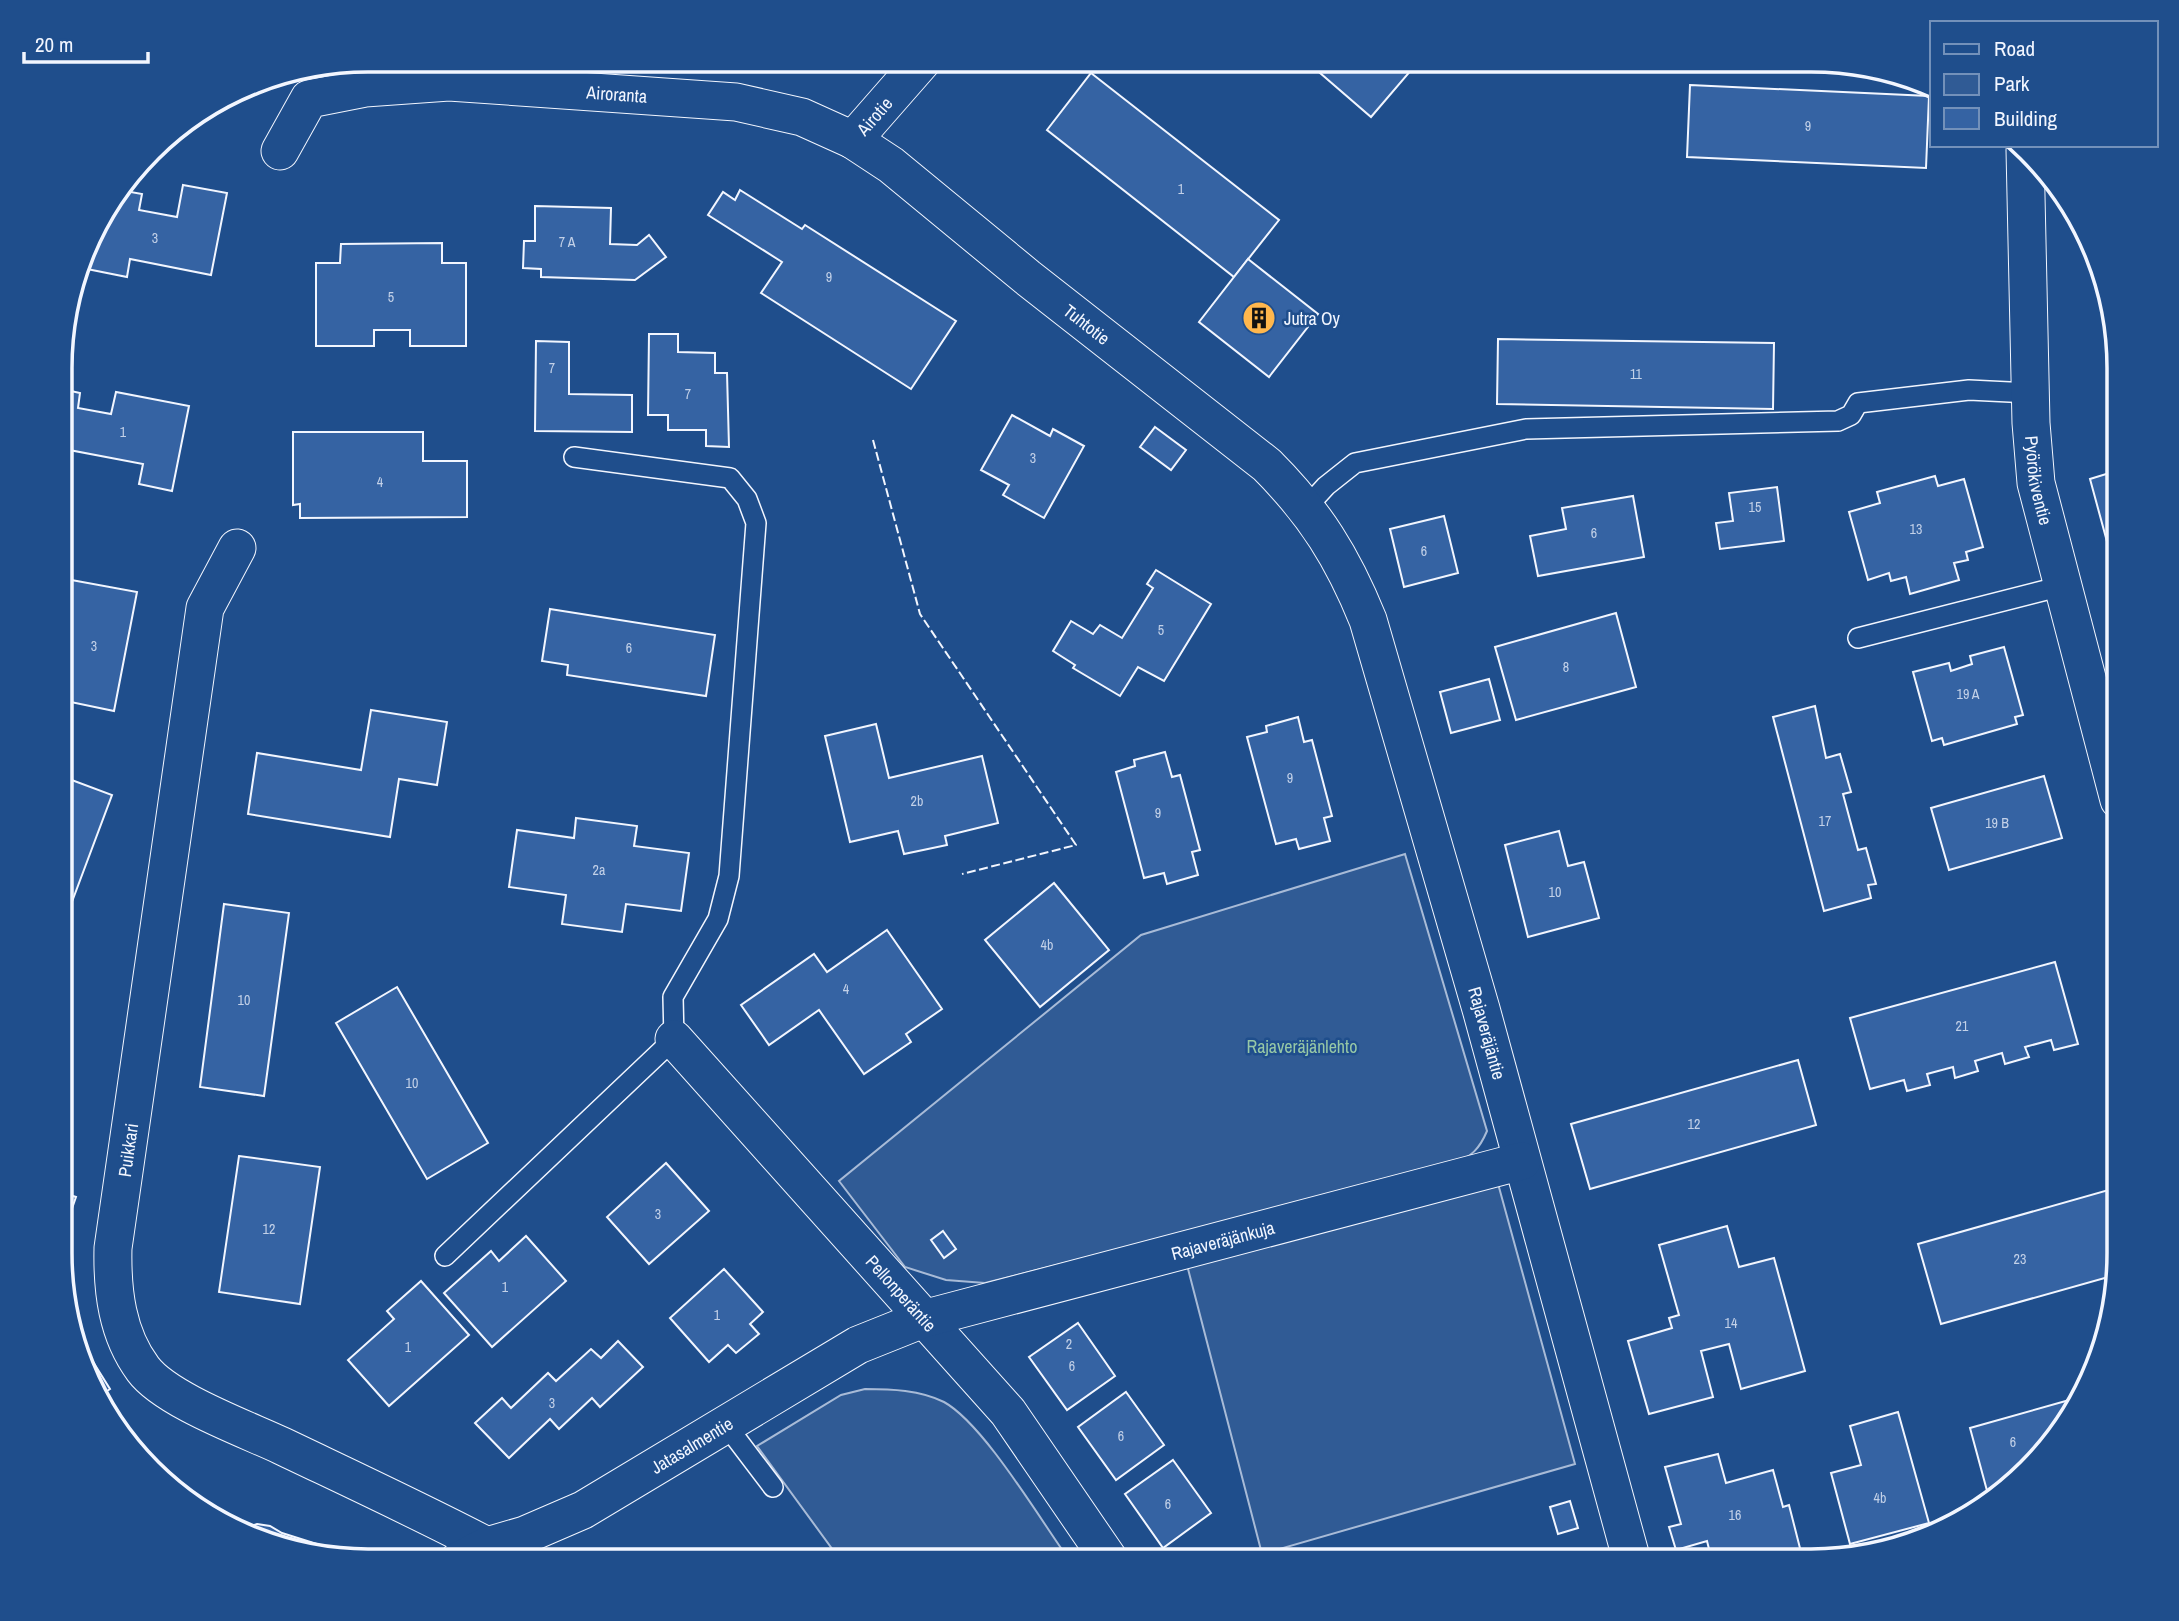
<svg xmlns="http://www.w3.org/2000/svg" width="2179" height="1621" viewBox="0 0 2179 1621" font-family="'Archivo Narrow',sans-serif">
	<rect width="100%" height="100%" fill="#1f4e8c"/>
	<!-- green -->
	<g fill="#305b95" stroke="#a8bbd7" stroke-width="2">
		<path d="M 1405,854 L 1487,1131 C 1479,1150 1472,1155 1454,1165 L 985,1283 L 946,1280 L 905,1267 L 839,1181 L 1141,935 Z"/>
		<polygon points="1497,1180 1575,1464 1262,1554 1187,1265"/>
		<path d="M 865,1389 C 891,1389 920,1390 944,1402 C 984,1424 1041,1521 1070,1561 L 841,1561 L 757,1446 L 841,1395 Z"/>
	</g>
	<!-- building -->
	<g fill="#3563a3" stroke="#f2f6ff" stroke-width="2">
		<polygon points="1305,60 1403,60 1413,68 1371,117"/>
		<polygon points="1091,73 1279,220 1234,277 1047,130"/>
		<polygon points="1690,85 1929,96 1926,168 1687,157"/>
		<polygon points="183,185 227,193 211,275 130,259 127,277 82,268 101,214 120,190 142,194 139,210 177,217"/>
		<polygon points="740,190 802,229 805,225 956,321 911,389 761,293 782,262 708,215 723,192 735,200"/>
		<polygon points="535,206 611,208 610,244 637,245 649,235 666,257 635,280 541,277 541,269 523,268 524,241 535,241"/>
		<polygon points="442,243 442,263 466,263 466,346 410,346 410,330 374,330 374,346 316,346 316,263 340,263 341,244"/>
		<polygon points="1248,259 1318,314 1269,377 1199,322"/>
		<polygon points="649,334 678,334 678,352 715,353 715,373 727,373 729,447 706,446 706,430 668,430 668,415 648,415"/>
		<polygon points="1498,339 1774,343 1773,409 1497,404"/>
		<polygon points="536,341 569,342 569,394 632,395 632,432 535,431"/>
		<polygon points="62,389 80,393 78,408 111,414 116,392 189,406 172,491 139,484 143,464 69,450 67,456 62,455"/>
		<polygon points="1012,415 1050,436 1053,429 1084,446 1044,518 1003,495 1009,485 981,470"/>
		<polygon points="1155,427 1186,450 1171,470 1140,447"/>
		<polygon points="293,432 423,432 423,461 467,461 467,517 300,518 300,504 293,505"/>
		<polygon points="2119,470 2119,570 2115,571 2090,479"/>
		<polygon points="1935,476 1938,486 1964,479 1983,547 1966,552 1968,560 1954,563 1959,580 1910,594 1906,577 1891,581 1889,573 1868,580 1849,512 1880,503 1877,492"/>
		<polygon points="1777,487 1784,541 1720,549 1716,523 1733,521 1729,493"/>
		<polygon points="1633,496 1644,557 1538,576 1530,536 1566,529 1562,508"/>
		<polygon points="1444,516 1458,573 1404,587 1390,529"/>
		<polygon points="1156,570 1211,604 1164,681 1138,667 1120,696 1073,668 1075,665 1053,651 1071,621 1093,634 1100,625 1122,638 1153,588 1147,584"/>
		<polygon points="66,579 137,592 114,711 61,700 62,587 64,588"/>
		<polygon points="550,609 715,635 706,696 567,675 568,665 542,661"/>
		<polygon points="1616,613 1636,687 1516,720 1495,647"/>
		<polygon points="2004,647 2023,715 2015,717 2017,724 1944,745 1942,738 1932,741 1913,672 1949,663 1951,671 1972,664 1970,656"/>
		<polygon points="1489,679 1500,720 1451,733 1440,692"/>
		<polygon points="1815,706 1826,758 1840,754 1851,792 1843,794 1858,850 1866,848 1876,884 1868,885 1871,898 1824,911 1773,717"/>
		<polygon points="371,710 447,722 437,785 399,779 390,837 248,814 257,753 361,770"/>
		<polygon points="1298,717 1304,742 1312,740 1332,816 1324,818 1330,841 1299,849 1296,839 1276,844 1247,737 1267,732 1266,726"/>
		<polygon points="876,724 889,778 982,756 998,823 945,836 947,845 904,854 898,831 850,842 825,736"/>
		<polygon points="1165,752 1172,777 1180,775 1200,850 1192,852 1198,875 1167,884 1164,873 1144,878 1116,772 1135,766 1134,760"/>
		<polygon points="61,776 112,795 61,931"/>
		<polygon points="2044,776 2062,838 1949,870 1931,808"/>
		<polygon points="576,818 637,826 634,846 689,853 681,911 626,904 622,932 562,924 566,895 509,887 517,830 574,838"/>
		<polygon points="1559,831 1568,866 1584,862 1599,918 1528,937 1505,845"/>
		<polygon points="1054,883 1109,950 1040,1007 985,940"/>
		<polygon points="224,904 289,913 264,1096 200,1087"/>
		<polygon points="887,930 942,1009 906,1034 911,1042 864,1074 819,1010 769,1045 741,1005 814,954 827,972"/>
		<polygon points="2055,962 2078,1044 2054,1050 2051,1040 2025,1047 2029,1057 2005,1064 2002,1053 1975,1061 1978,1071 1955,1078 1953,1067 1927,1074 1930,1085 1907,1091 1904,1080 1870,1089 1850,1018"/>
		<polygon points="397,987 488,1143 427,1179 336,1023"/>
		<polygon points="1798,1060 1816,1125 1590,1189 1571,1124"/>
		<polygon points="239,1156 320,1167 300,1304 219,1292"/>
		<polygon points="666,1163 709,1211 649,1264 607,1217"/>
		<polygon points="2119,1187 2119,1274 1941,1324 1918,1244"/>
		<polygon points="60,1192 76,1197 60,1243"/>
		<polygon points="1727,1226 1739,1267 1774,1258 1805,1371 1741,1389 1729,1344 1701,1351 1713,1397 1649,1414 1628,1341 1672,1328 1669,1318 1679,1315 1659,1245"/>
		<polygon points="943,1231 956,1249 944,1258 931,1240"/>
		<polygon points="526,1236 566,1281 492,1347 444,1293 491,1251 499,1261"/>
		<polygon points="724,1269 763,1312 750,1324 759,1334 736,1353 728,1345 709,1362 670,1318"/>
		<polygon points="421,1281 469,1335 389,1406 348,1360 394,1319 387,1311"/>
		<polygon points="1078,1323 1115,1376 1067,1410 1029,1357"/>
		<polygon points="618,1341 643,1367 600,1407 592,1398 559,1429 550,1419 509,1458 475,1423 502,1398 511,1408 548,1373 556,1381 591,1349 601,1358"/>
		<polygon points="90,1357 110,1389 97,1398 91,1390 84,1361"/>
		<polygon points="1126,1392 1164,1445 1116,1480 1078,1427"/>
		<polygon points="2080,1397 2043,1456 1989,1498 1970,1428"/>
		<polygon points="1898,1412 1929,1523 1850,1544 1831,1473 1861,1465 1850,1426"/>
		<polygon points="1718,1454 1726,1483 1773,1470 1783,1507 1789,1505 1802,1556 1784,1561 1749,1561 1748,1557 1732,1561 1712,1561 1707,1541 1676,1550 1669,1527 1681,1524 1665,1467"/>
		<polygon points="1173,1460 1211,1513 1163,1548 1125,1494"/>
		<polygon points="1570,1501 1578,1528 1558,1534 1550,1507"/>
		<polygon points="257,1524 270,1526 282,1533 333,1549 338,1557 250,1538 238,1531"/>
	</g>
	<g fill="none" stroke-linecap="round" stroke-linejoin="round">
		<defs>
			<g id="lane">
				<polyline points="1306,508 1326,486 1355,463 1526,429 1838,421 1851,415 1858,403 1969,390 2030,393"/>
				<polyline points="1858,638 2062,586"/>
				<polyline points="445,1256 674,1039 673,997 718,919 729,876 756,523 747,499 730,478 574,457"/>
				<polyline points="726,1425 773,1487"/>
			</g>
			<g id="street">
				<path id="s1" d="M 853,140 L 923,60"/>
				<path id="s2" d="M 2025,150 L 2031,423 L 2036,483 L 2119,800"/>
				<path id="s3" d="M 280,151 L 309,99 L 365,88 L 449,82 L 736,102 L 802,117 L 853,140 L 891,165 L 1027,277 L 1267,465 C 1315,513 1343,558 1368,620 L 1481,1009 L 1632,1561"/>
				<path d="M 237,548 L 205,608 L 113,1248 C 112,1291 117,1334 143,1369 C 166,1400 246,1429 282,1446 C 351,1479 420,1511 487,1546"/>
				<path id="s4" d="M 674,1039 L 1008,1412 L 1110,1561"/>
				<path id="s5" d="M 458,1561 L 487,1546 L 525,1535 L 583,1510 L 858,1345 L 923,1319 L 1522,1161"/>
			</g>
		</defs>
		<!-- lane casing -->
		<use href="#lane" stroke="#f2f6ff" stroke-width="22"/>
		<!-- street casing -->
		<use href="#street" stroke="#f2f6ff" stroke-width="39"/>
		<!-- lane -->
		<use href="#lane" stroke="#1f4e8c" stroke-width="19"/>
		<!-- street -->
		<use href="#street" stroke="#1f4e8c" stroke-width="37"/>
		<!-- fence -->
		<polyline stroke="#f2f6ff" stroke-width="2" stroke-dasharray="9 3.5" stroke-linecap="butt" points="873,440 920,614 1076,845 962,874"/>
	</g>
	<!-- icons -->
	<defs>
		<symbol id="building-disc" viewBox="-11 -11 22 22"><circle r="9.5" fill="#ffb74d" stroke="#1f4e8c"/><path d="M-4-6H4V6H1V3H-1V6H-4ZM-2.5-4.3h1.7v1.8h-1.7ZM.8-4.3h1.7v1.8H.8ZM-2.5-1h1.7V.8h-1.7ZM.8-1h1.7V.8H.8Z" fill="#111"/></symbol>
	</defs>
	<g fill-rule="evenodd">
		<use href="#building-disc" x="1240" y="299" width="38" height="38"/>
	</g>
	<g text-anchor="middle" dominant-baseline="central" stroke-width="5" stroke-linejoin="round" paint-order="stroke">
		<!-- number labels -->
		<g font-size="14" fill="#c3d1e8">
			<text x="1808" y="126">9</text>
			<text x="1181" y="189">1</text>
			<text x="155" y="238">3</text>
			<text x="567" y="242">7 A</text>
			<text x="829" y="277">9</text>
			<text x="391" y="297">5</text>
			<text x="552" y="368">7</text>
			<text x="1636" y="374">11</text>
			<text x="688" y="394">7</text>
			<text x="123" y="432">1</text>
			<text x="1033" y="458">3</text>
			<text x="380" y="482">4</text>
			<text x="1755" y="507">15</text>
			<text x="1916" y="529">13</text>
			<text x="1594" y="533">6</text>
			<text x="1424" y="551">6</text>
			<text x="1161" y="630">5</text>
			<text x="94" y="646">3</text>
			<text x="629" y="648">6</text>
			<text x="1566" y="667">8</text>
			<text x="1968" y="694">19 A</text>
			<text x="1290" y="778">9</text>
			<text x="917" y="801">2b</text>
			<text x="1158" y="813">9</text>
			<text x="1825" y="821">17</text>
			<text x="1997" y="823">19 B</text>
			<text x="599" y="870">2a</text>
			<text x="1555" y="892">10</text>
			<text x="1047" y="945">4b</text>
			<text x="846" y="989">4</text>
			<text x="244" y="1000">10</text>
			<text x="1962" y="1026">21</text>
			<text x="412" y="1083">10</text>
			<text x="1694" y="1124">12</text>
			<text x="658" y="1214">3</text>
			<text x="269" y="1229">12</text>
			<text x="2020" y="1259">23</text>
			<text x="505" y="1287">1</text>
			<text x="717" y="1315">1</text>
			<text x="1731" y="1323">14</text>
			<text x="1069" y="1344">2</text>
			<text x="408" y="1347">1</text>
			<text x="1072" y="1366">6</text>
			<text x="552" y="1403">3</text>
			<text x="1121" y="1436">6</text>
			<text x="2013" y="1442">6</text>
			<text x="1880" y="1498">4b</text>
			<text x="1168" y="1504">6</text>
			<text x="1735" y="1515">16</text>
		</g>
		<!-- street labels -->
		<g font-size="18" fill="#f2f6ff" stroke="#1f4e8c">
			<text stroke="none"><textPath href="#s3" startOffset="369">Airoranta</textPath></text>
			<text stroke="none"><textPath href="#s1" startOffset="32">Airotie</textPath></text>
			<text stroke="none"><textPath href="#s3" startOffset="910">Tuhtotie</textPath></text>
			<text stroke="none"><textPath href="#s2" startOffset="331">Pyörökiventie</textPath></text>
			<text stroke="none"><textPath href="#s3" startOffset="1755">Rajaveräjäntie</textPath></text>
			<text transform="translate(128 1150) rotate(-82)">Puikkari</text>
			<text stroke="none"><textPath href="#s5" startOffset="836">Rajaveräjänkuja</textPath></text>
			<text stroke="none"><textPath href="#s4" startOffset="341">Pellonperäntie</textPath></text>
			<text stroke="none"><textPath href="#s5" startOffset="262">Jatasalmentie</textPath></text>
		</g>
		<!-- poi labels -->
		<g font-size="18" fill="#f2f6ff" stroke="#1f4e8c" text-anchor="start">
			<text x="1284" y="318">Jutra Oy</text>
		</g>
		<!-- park labels -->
		<g font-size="18" fill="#97c8a6" stroke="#1f4e8c">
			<text x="1302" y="1046">Rajaveräjänlehto</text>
		</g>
	</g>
	<!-- crop -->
	<path d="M0 0H2179V1621H0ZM368 72H1811A296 296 0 0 1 2107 368V1253A296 296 0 0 1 1811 1549H368A296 296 0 0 1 72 1253V368A296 296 0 0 1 368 72Z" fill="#1f4e8c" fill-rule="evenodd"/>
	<path fill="none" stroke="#f2f6ff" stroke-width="3.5" d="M368 72H1811A296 296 0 0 1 2107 368V1253A296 296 0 0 1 1811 1549H368A296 296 0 0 1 72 1253V368A296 296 0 0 1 368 72Z"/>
	<!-- legend -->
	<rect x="1930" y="21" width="228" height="126" fill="#1f4e8c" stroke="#7391ba" stroke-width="2"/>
	<rect x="1944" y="44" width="35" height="10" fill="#1f4e8c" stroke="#7391ba" stroke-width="2"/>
	<text x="1994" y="56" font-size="21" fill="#f2f6ff">Road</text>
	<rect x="1944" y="74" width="35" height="21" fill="#305b95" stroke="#7391ba" stroke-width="2"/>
	<text x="1994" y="91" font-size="21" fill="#f2f6ff">Park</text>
	<rect x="1944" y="108" width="35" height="21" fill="#3563a3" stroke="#7391ba" stroke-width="2"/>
	<text x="1994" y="126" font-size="21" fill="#f2f6ff">Building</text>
	<!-- scale -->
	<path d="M24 52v10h124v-10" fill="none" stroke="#f2f6ff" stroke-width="3.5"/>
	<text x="35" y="52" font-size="21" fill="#f2f6ff" stroke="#1f4e8c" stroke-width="5" paint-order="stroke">20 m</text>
</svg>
